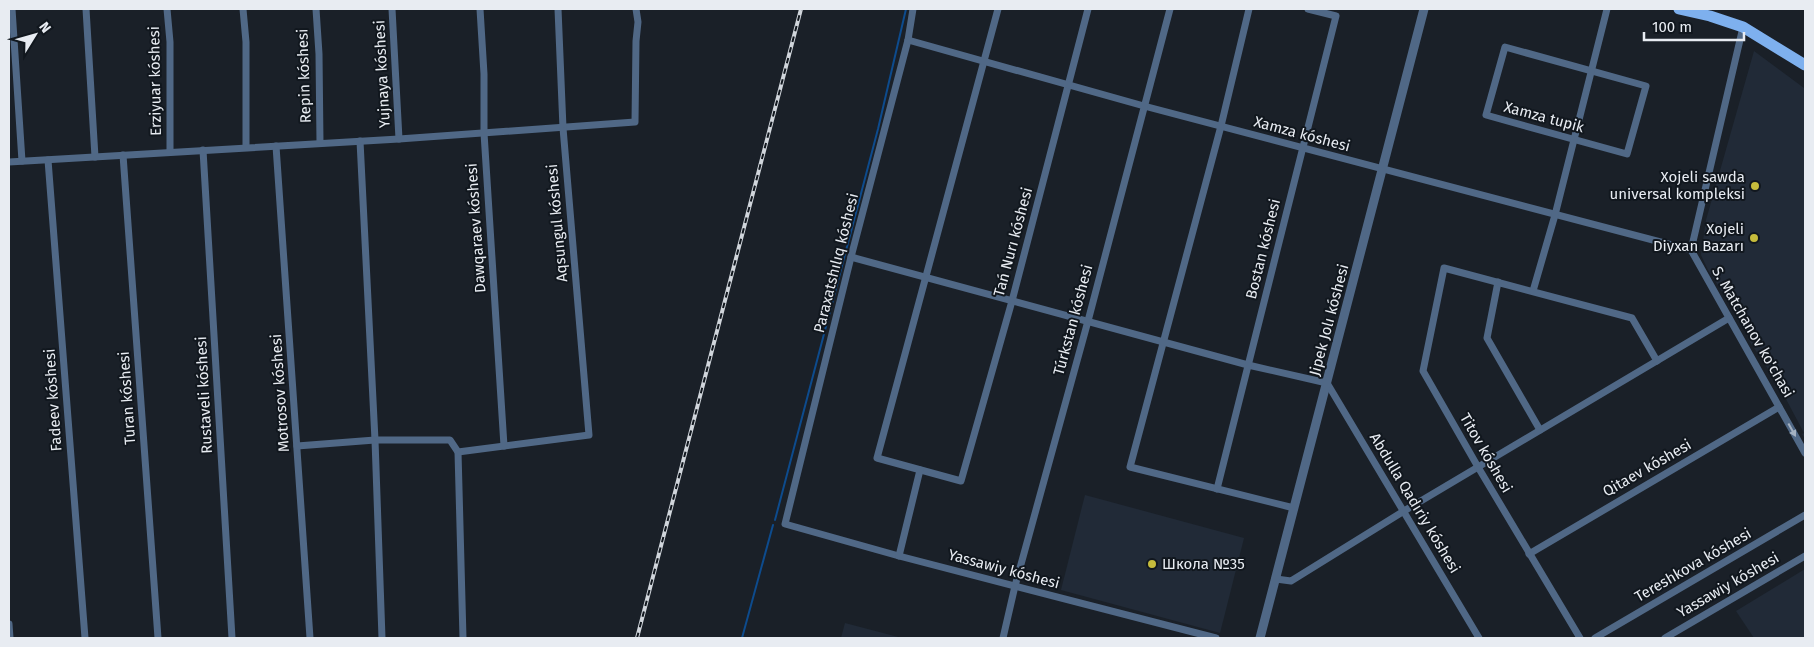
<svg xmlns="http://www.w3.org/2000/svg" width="1814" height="647" viewBox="0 0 1814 647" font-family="'Fira Sans',sans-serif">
	<rect width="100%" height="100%" fill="#1a2028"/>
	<!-- built -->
	<g fill="#212a37">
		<polygon points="1754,51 1804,88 1805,85 1805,439 1802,434 1804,433 1778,384 1748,339 1751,336 1708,270 1701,255 1706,220"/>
		<polygon points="1085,495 1244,538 1220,633 1061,590"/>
		<polygon points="1805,569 1805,638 1754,638 1736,611"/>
		<polygon points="845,623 902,638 841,638"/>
	</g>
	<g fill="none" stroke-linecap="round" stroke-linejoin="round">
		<!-- stream -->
		<g stroke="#0d4b8d" stroke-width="2">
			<polyline points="775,520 878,129 906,9"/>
			<polyline points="742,638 773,525"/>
		</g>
		<!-- minor -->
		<g stroke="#506886" stroke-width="7">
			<polyline points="12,9 22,161"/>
			<polyline points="86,9 95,157"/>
			<polyline points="167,9 170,42 170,152"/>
			<polyline points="243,9 246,42 246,147"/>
			<polyline points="316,9 319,54 320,143"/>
			<polyline points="392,9 399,139"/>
			<polyline points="480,9 484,74 484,133 504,446"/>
			<polyline points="913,9 908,40 851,257 785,524 899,556 1216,638"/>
			<polyline points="998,9 877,458 961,481 1012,301 1088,9"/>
			<polyline points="1249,9 1221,126 1130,467 1294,508"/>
			<polyline points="908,40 1144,106 1691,250"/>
			<polygon points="1505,47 1646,86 1627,154 1486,115"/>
			<polyline points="360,141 375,440 382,638"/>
			<polyline points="276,146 310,638"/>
			<polyline points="203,150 232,638"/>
			<polyline points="123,155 158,638"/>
			<polyline points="48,160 85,638"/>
			<polyline points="9,162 399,139 635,122 636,41 638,22 636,9"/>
			<polyline points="1691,250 1805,453"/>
			<polyline points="1691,250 1743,27"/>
			<polyline points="851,257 1248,365 1327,383 1479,638"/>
			<polyline points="1498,282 1487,338 1540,430"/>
			<polyline points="1533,291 1555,215 1607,9"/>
			<polyline points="297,446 375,440 450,440 458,452 463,638"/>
			<polyline points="458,452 589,435 563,128 558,9"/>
			<polyline points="1217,489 1336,16 1308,9"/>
			<polyline points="1529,554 1779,407"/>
			<polyline points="899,556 920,470"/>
			<polyline points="1276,579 1291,581 1404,511 1729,318"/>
			<polyline points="9,624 10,638"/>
			<polyline points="1003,638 1015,586 1088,321 1170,9"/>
			<polyline points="1580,638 1478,467 1423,371 1444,268 1632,318 1657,361"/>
			<polyline points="1595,638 1805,515"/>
			<polyline points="1665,638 1805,556"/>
		</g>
		<!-- tertiary -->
		<polyline stroke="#506886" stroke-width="9" points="1260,638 1424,9"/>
		<!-- primary -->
		<polyline stroke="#7eb0ee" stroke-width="11" points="1679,9 1710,16 1743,27 1805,65"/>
		<defs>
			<polyline id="rail" points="637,638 801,9"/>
		</defs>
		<!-- rail casing -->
		<use href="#rail" stroke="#d0d5db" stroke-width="4"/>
		<!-- rail -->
		<use href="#rail" stroke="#11171e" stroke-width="2" stroke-dasharray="5.5" stroke-linecap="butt"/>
	</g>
	<!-- one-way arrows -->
	<defs><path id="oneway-solid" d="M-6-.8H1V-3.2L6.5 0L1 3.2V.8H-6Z" transform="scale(1.25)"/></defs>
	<use fill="#a4b1c1" href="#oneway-solid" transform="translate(1792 430) rotate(61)"/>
	<!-- markers -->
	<g fill="#c6bc3c" stroke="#11171e" stroke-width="2">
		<circle cx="1755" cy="186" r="5"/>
		<circle cx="1754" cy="238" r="5"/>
		<circle cx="1152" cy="564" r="5"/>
	</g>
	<g text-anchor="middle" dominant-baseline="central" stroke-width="4" stroke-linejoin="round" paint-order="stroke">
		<!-- street labels -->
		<g font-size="15" fill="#e8ecf2" stroke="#11171e">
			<text transform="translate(382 74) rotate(-93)">Yujnaya kóshesi</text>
			<text transform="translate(304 76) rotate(-92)">Repin kóshesi</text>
			<text transform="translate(155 81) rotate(-91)">Erziyuar kóshesi</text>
			<text transform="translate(1544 117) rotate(15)">Xamza tupik</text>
			<text transform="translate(1302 134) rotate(15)">Xamza kóshesi</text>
			<text transform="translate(557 223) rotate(-95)">Aqsungul kóshesi</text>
			<text transform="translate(476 228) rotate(-94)">Dawqaraev kóshesi</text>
			<text transform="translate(1013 242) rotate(-75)">Tań Nurı kóshesi</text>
			<text transform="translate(1263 249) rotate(-76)">Bostan kóshesi</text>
			<text transform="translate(836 263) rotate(-76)">Paraxatshılıq kóshesi</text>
			<text transform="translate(1073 320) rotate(-75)">Túrkstan kóshesi</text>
			<text transform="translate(1329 320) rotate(-75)">Jipek Jolı kóshesi</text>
			<text transform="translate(1753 332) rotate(60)">S. Matchanov ko'chasi</text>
			<text transform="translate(280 393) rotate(-94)">Motrosov kóshesi</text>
			<text transform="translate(204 395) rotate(-93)">Rustaveli kóshesi</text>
			<text transform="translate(127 398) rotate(-94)">Turan kóshesi</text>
			<text transform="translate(53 400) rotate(-94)">Fadeev kóshesi</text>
			<text transform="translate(1486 453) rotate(60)">Titov kóshesi</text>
			<text transform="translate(1647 468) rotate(-30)">Qitaev kóshesi</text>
			<text transform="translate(1415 503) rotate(59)">Abdulla Qadıriy kóshesi</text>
			<text transform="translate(1693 565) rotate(-30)">Tereshkova kóshesi</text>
			<text transform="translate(1004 569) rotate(15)">Yassawiy kóshesi</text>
			<text transform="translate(1728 585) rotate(-30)">Yassawiy kóshesi</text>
		</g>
		<!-- poi labels -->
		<g font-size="15" fill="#e8ecf2" stroke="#11171e" text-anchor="end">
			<text x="1745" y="177">Xojeli sawda<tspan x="1745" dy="17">universal kompleksi</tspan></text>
			<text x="1744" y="229">Xojeli<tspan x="1744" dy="17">Diyxan Bazarı</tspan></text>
			<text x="1162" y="564" text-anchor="start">Школа №35</text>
		</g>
	</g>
	<!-- border -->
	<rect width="1814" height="647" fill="none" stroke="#e8ecf2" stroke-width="20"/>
	<!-- north arrow -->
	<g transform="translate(35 35) rotate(53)" stroke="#11171e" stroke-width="4" paint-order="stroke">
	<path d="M0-4L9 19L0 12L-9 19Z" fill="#e8ecf2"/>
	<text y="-8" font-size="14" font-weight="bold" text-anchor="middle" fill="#e8ecf2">N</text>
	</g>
	<!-- scale -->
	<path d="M1644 32v8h100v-8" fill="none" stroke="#e8ecf2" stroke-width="2.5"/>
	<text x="1652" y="32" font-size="15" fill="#e8ecf2" stroke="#11171e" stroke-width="4" paint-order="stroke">100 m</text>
</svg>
